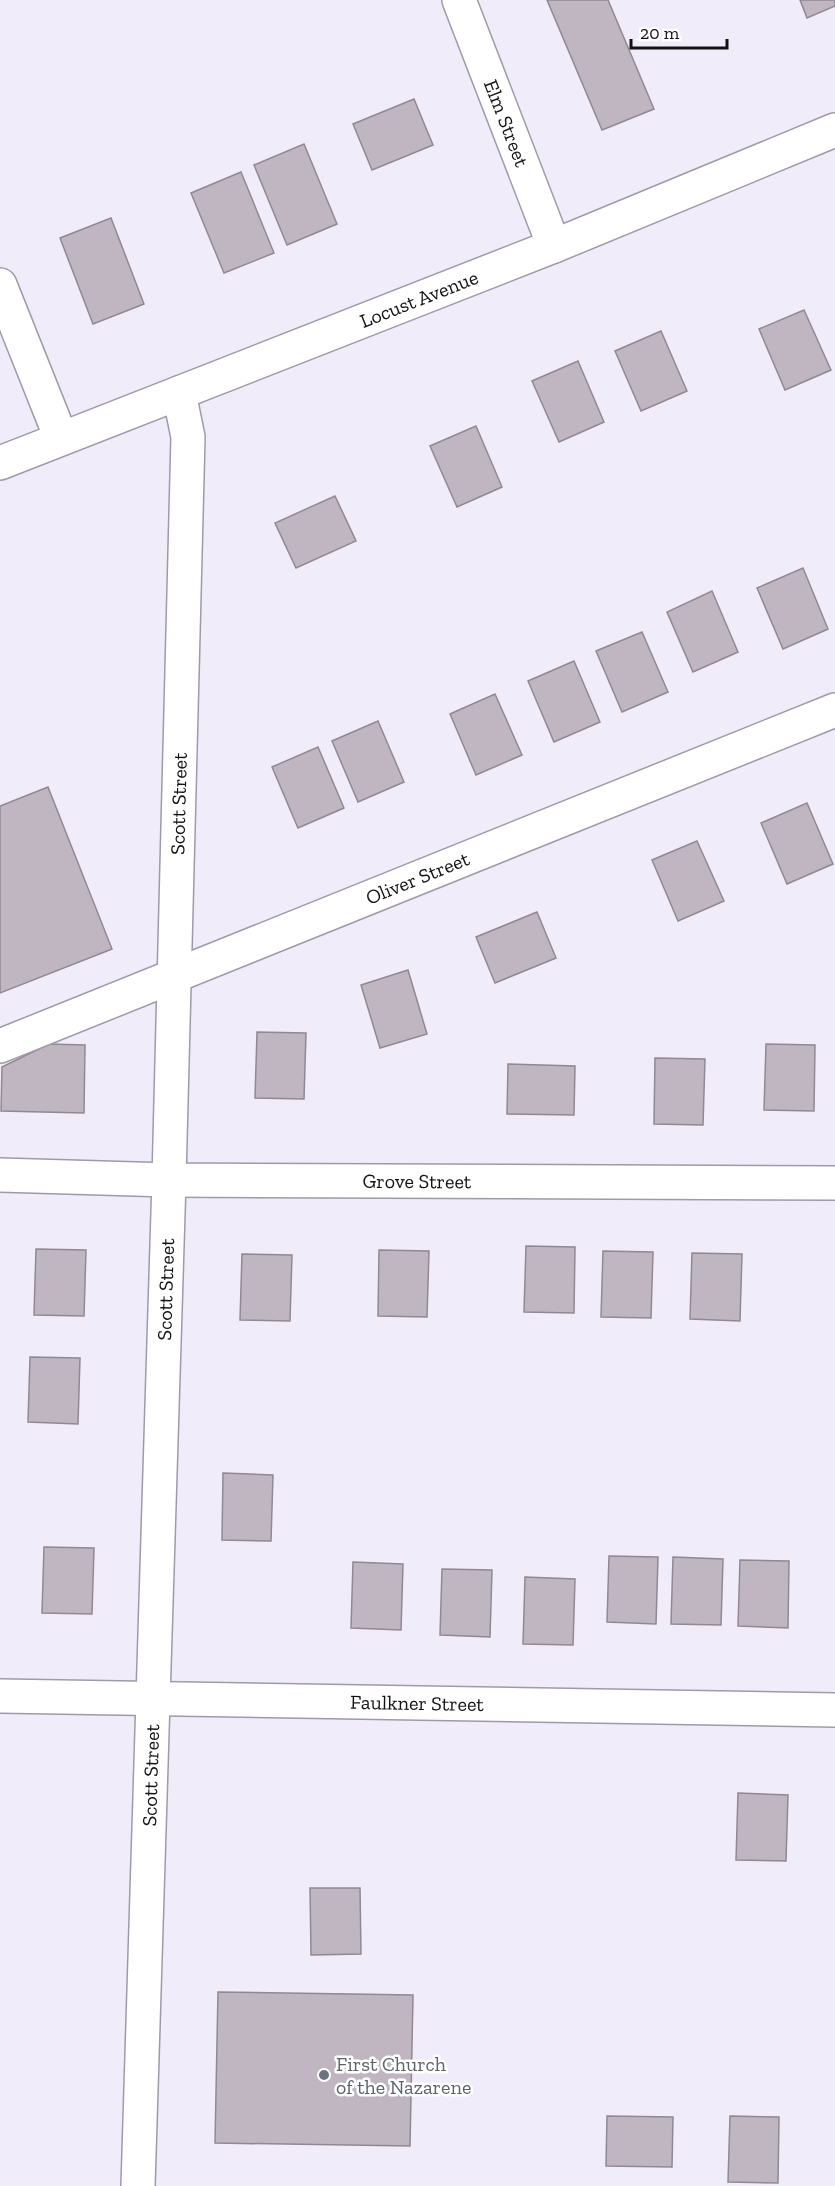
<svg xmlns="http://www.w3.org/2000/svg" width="835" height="2186" viewBox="0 0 835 2186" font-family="'Zilla Slab',serif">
	<rect width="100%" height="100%" fill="#f1ecf9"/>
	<!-- building -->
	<g fill="#c0b6c1" stroke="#918892" stroke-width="1.5">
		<polygon points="547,0 608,0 654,109 602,130"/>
		<polygon points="800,0 835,0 835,6 807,18"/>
		<polygon points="414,99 433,145 372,170 353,124"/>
		<polygon points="304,144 337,224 287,245 254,165"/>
		<polygon points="241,172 274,253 224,273 191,193"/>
		<polygon points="111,218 144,304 93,324 60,238"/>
		<polygon points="804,310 831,370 785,390 759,329"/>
		<polygon points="661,331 687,391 641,411 615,351"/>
		<polygon points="578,361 604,422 559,442 532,381"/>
		<polygon points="476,426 502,487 457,507 430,446"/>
		<polygon points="335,496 356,541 296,568 275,523"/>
		<polygon points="803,568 828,629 783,649 757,588"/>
		<polygon points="712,591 738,652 693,672 667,612"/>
		<polygon points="642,632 668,692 622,712 596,651"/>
		<polygon points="574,661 600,722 554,742 528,681"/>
		<polygon points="495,694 522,755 476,775 450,714"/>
		<polygon points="378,721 404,782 358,802 332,741"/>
		<polygon points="318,747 344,808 298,828 272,767"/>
		<polygon points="48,787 112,949 0,993 0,806"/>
		<polygon points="807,803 833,864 787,884 761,823"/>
		<polygon points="697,841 724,901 678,921 652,860"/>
		<polygon points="537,912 556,958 495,983 476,937"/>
		<polygon points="408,970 427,1034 380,1048 361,985"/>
		<polygon points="257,1032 306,1033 304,1099 255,1098"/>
		<polygon points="49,1044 85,1045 84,1113 1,1111 2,1067"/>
		<polygon points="766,1044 815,1045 814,1111 764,1110"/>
		<polygon points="655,1058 705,1059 703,1125 654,1124"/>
		<polygon points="508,1064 575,1066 574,1115 507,1114"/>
		<polygon points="526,1246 575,1247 574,1313 524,1312"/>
		<polygon points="36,1249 86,1250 84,1316 34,1315"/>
		<polygon points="379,1250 429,1251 427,1317 378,1316"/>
		<polygon points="603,1251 653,1252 651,1318 601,1317"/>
		<polygon points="692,1253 742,1254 740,1321 690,1319"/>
		<polygon points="242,1254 292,1255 290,1321 240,1320"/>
		<polygon points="30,1357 80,1358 78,1424 28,1422"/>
		<polygon points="223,1473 273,1475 271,1541 222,1540"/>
		<polygon points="44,1547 94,1548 92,1614 42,1613"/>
		<polygon points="609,1556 658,1557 656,1624 607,1622"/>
		<polygon points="673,1557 723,1559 721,1625 671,1624"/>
		<polygon points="740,1560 789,1561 788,1628 738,1626"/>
		<polygon points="353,1562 403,1564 401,1630 351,1628"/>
		<polygon points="442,1569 492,1570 490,1637 440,1635"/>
		<polygon points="525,1577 575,1579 573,1645 523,1644"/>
		<polygon points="738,1793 788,1795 786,1861 736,1860"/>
		<polygon points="310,1888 360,1888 361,1954 311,1955"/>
		<polygon points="218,1992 413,1995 410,2146 215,2143"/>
		<polygon points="607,2116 673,2117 672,2167 606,2166"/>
		<polygon points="730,2116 779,2117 778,2183 728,2182"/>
	</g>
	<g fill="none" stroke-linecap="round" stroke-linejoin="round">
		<defs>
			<g id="street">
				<path id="s1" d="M 459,0 L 554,246"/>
				<polyline points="0,285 61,438"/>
				<path id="s2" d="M 0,463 L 554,246 L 835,130"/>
				<path id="s3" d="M 0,1046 L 835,710"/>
				<path id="s4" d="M 0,1175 L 169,1180 L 835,1183"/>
				<path id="s5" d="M 0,1696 L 835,1710"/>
				<path id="s6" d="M 138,2186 L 169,1180 L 188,437 L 179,393"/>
			</g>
		</defs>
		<!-- street casing -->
		<use href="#street" stroke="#9f9aa7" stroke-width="36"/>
		<!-- street -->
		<use href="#street" stroke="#fff" stroke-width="33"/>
	</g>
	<!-- markers -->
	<circle fill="#6b7280" stroke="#fff" stroke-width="2" cx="324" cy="2075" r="6"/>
	<g text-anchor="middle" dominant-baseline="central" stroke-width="5" stroke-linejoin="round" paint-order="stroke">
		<!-- street labels -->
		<g font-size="20" fill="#131115" stroke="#fff">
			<text stroke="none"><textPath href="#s1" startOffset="132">Elm Street</textPath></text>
			<text stroke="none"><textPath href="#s2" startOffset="450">Locust Avenue</textPath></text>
			<text stroke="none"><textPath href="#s6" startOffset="1383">Scott Street</textPath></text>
			<text stroke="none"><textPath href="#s3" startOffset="450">Oliver Street</textPath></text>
			<text stroke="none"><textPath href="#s4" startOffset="417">Grove Street</textPath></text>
			<text stroke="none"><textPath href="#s6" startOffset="897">Scott Street</textPath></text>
			<text stroke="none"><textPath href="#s5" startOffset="417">Faulkner Street</textPath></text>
			<text stroke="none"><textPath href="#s6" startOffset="411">Scott Street</textPath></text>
		</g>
		<!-- worship labels -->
		<g font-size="20" fill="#5b616d" stroke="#fff" text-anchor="start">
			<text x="336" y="2064">First Church<tspan x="336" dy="23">of the Nazarene</tspan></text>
		</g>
	</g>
	<!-- scale -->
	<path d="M631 39v9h96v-9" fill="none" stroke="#131115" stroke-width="3"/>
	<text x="640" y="39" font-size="18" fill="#131115" stroke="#ffffff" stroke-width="4.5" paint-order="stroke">20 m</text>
</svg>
